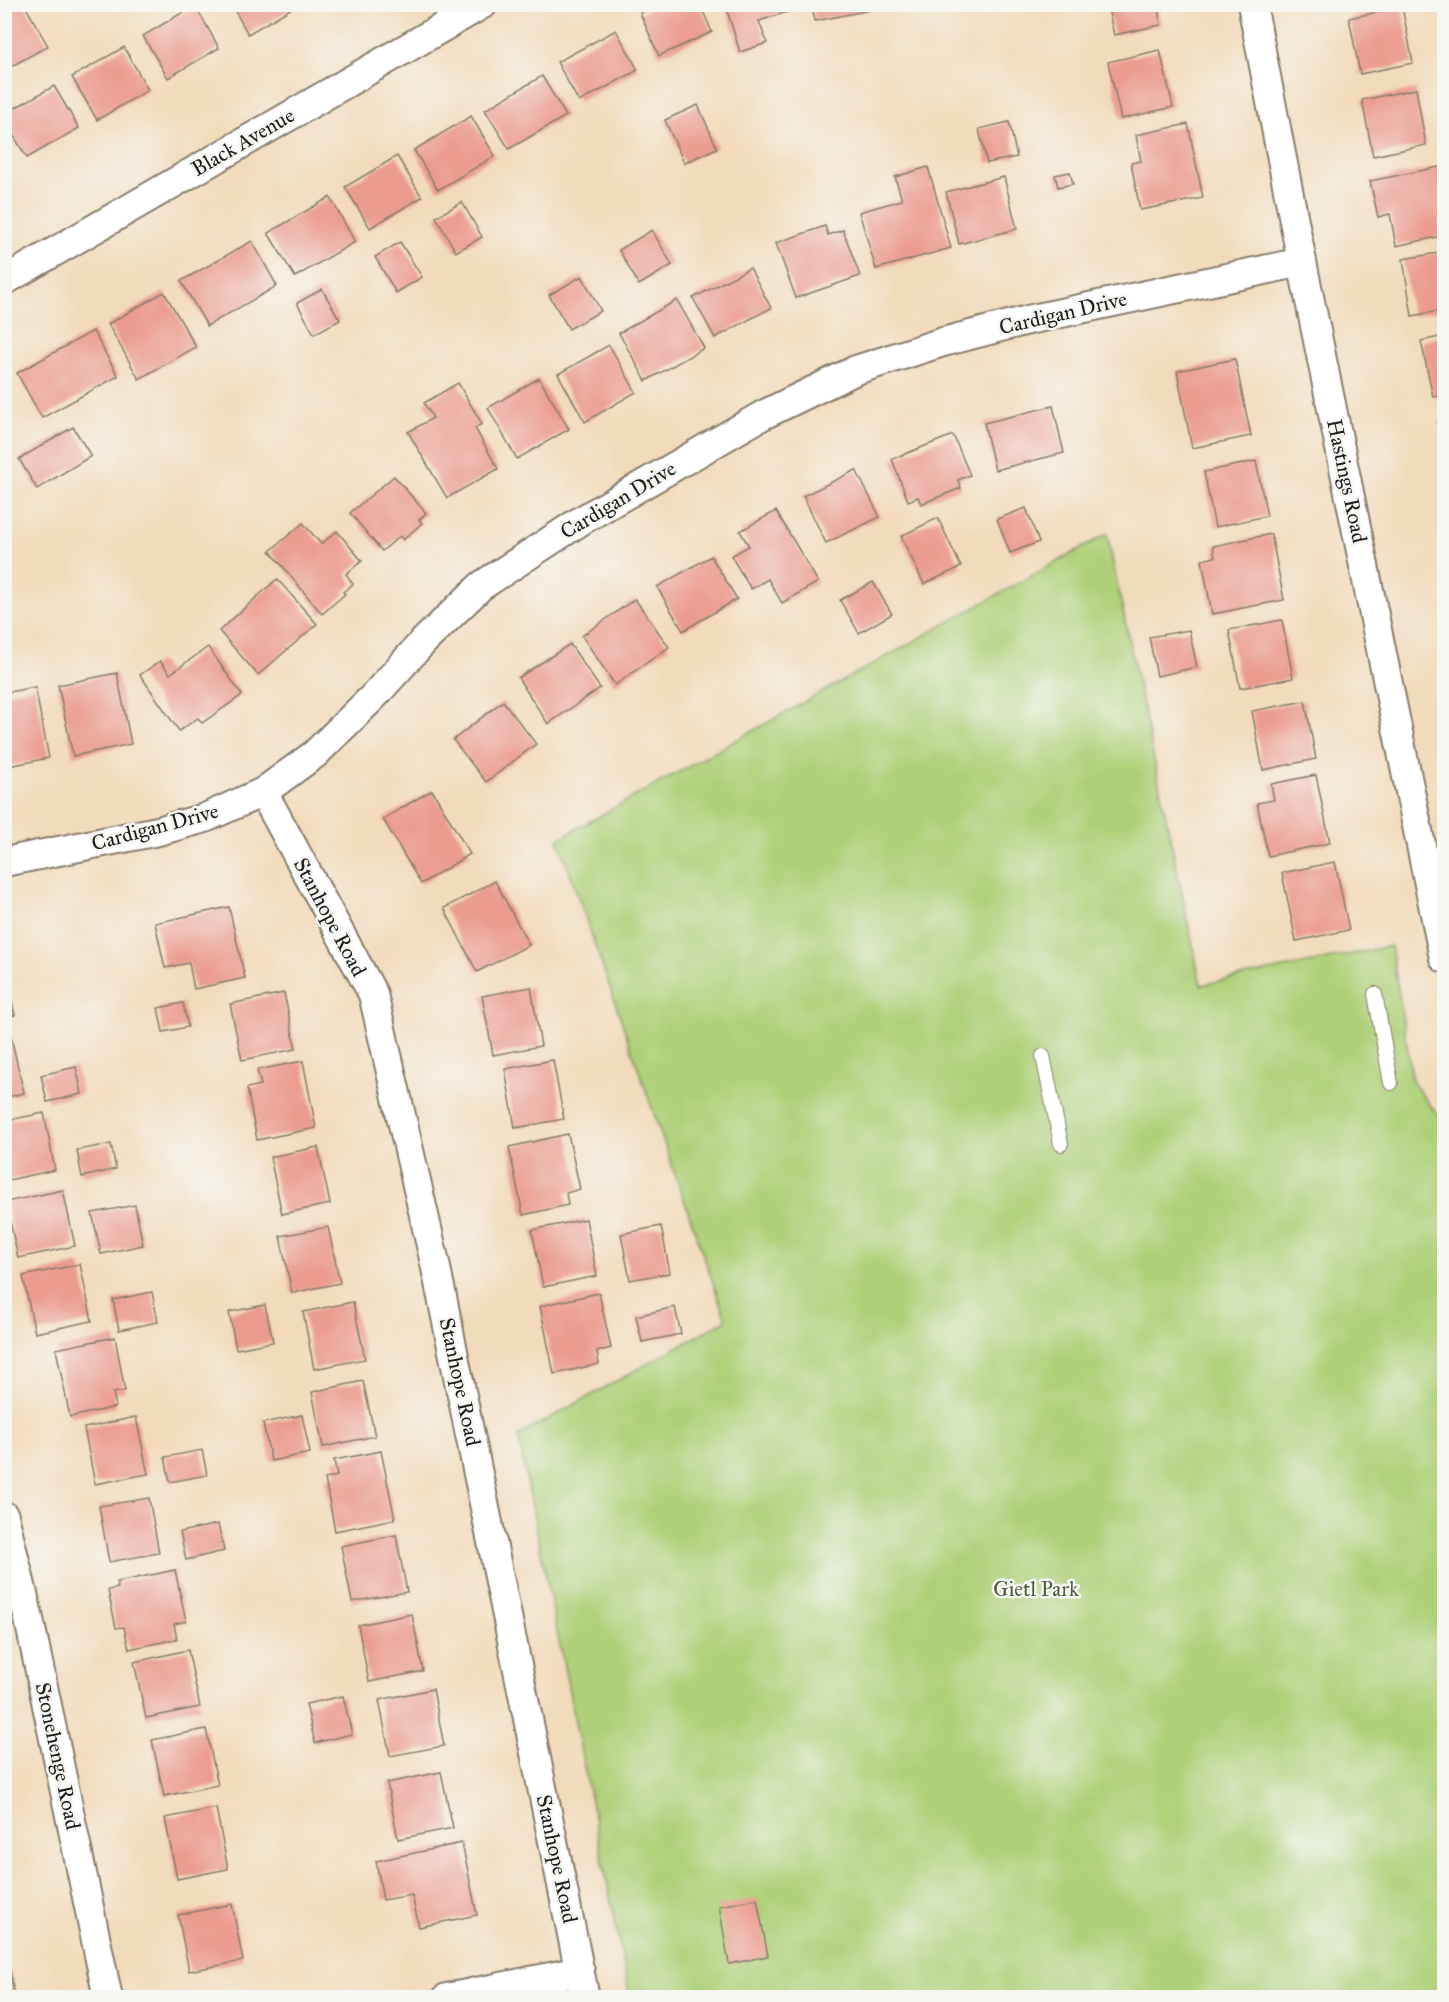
<svg xmlns="http://www.w3.org/2000/svg" width="1449" height="2002" viewBox="0 0 1449 2002" font-family="'IM FELL Great Primer',serif">
	<rect width="100%" height="100%" fill="#f6f6f2"/>
	<filter id="ink" filterUnits="userSpaceOnUse"><feTurbulence type="fractalNoise" baseFrequency=".0167" numOctaves="2"/><feDisplacementMap in="SourceGraphic" scale="12" xChannelSelector="R" yChannelSelector="G"/><feConvolveMatrix kernelMatrix="1 2 1 2 8 2 1 2 1" color-interpolation-filters="sRGB"/></filter>
	<filter id="wash" filterUnits="userSpaceOnUse"><feTurbulence type="fractalNoise" baseFrequency=".008" numOctaves="4" result="noise"/><feDisplacementMap in="SourceGraphic" scale="24" xChannelSelector="R" yChannelSelector="G"/><feGaussianBlur stdDeviation="1.35" result="paint"/><feColorMatrix in="noise" values="0 0 0 0 0 0 0 0 0 0 0 0 0 0 0 0 0 1.4 0 .05"/><feComposite in="paint" operator="in"/></filter>
	<g filter="url(#wash)">
		<rect width="100%" height="100%" fill="#f2dbbb"/>
		<!-- green -->
		<polygon fill="#aed078" stroke="#65764a" stroke-width="1.5" points="1107,534 1201,985 1391,946 1413,1083 1438,1115 1444,1115 1444,1997 630,1997 518,1436 726,1320 558,839"/>
		<g id="blocks">
			<!-- building -->
			<g fill="#eb9c8f">
				<polygon points="15,4 24,4 48,46 12,66 4,52 4,11"/>
				<polygon points="231,4 299,4 248,34"/>
				<polygon points="659,4 700,4 712,32 659,56 640,13"/>
				<polygon points="725,4 799,4 800,8 759,21 767,43 740,52"/>
				<polygon points="811,4 890,4 890,6 815,21"/>
				<polygon points="1107,4 1157,4 1161,25 1114,35"/>
				<polygon points="195,5 219,48 168,78 143,36"/>
				<polygon points="1402,7 1413,63 1360,74 1349,18"/>
				<polygon points="616,30 638,70 579,102 557,62"/>
				<polygon points="124,47 148,90 97,120 72,77"/>
				<polygon points="1160,50 1173,107 1121,119 1108,62"/>
				<polygon points="542,76 566,116 509,149 485,110"/>
				<polygon points="54,86 79,128 27,158 4,120 4,114"/>
				<polygon points="1416,89 1426,145 1373,156 1362,100"/>
				<polygon points="698,105 717,148 684,163 665,120"/>
				<polygon points="471,116 495,156 438,190 414,150"/>
				<polygon points="1009,122 1017,157 987,163 979,129"/>
				<polygon points="1188,124 1203,198 1140,210 1131,163 1141,161 1136,135"/>
				<polygon points="4,152 11,163 4,166"/>
				<polygon points="397,156 422,197 370,228 345,187"/>
				<polygon points="1444,166 1444,221 1439,223 1442,236 1396,246 1390,214 1378,217 1370,181"/>
				<polygon points="928,167 951,248 876,269 859,212 902,200 895,177"/>
				<polygon points="1070,172 1073,184 1058,187 1055,175"/>
				<polygon points="1004,177 1017,229 959,244 946,192"/>
				<polygon points="330,197 355,242 295,277 268,233"/>
				<polygon points="462,202 482,237 456,252 436,217"/>
				<polygon points="825,226 828,235 843,230 860,276 796,298 776,243"/>
				<polygon points="652,230 672,265 639,285 619,250"/>
				<polygon points="252,241 277,286 207,326 181,281"/>
				<polygon points="400,242 422,277 396,293 375,257"/>
				<polygon points="1444,252 1444,310 1412,316 1403,259"/>
				<polygon points="750,268 771,308 715,338 693,298"/>
				<polygon points="582,276 601,311 569,329 549,295"/>
				<polygon points="322,289 340,320 314,334 297,303"/>
				<polygon points="164,292 196,347 139,379 108,324"/>
				<polygon points="677,300 704,348 646,381 619,333"/>
				<polygon points="93,331 118,376 42,418 17,373"/>
				<polygon points="1444,336 1444,395 1433,397 1421,341"/>
				<polygon points="609,345 636,392 585,422 558,374"/>
				<polygon points="1235,359 1251,436 1192,448 1177,371"/>
				<polygon points="539,378 569,429 517,459 488,408"/>
				<polygon points="458,383 482,424 475,428 498,469 447,498 408,432 433,418 424,403"/>
				<polygon points="1053,406 1064,453 995,470 984,423"/>
				<polygon points="1444,419 1444,442 1443,442 1439,420"/>
				<polygon points="73,427 91,456 37,489 19,459"/>
				<polygon points="953,435 970,475 958,480 961,488 921,504 918,497 908,501 892,459"/>
				<polygon points="1256,461 1267,516 1215,527 1204,472"/>
				<polygon points="856,470 880,517 826,543 803,496"/>
				<polygon points="394,476 426,513 419,520 422,523 403,540 400,536 382,551 350,513"/>
				<polygon points="1026,508 1039,542 1010,553 997,519"/>
				<polygon points="776,511 818,582 782,603 768,579 751,589 731,556 749,546 740,531"/>
				<polygon points="938,518 961,567 924,584 901,536"/>
				<polygon points="303,523 321,544 337,531 362,561 346,574 353,584 343,592 345,594 322,614 270,551"/>
				<polygon points="1271,534 1284,600 1212,614 1202,560 1215,557 1213,546"/>
				<polygon points="711,556 737,599 683,631 657,587"/>
				<polygon points="277,579 317,624 258,675 219,631"/>
				<polygon points="873,582 892,614 859,633 840,600"/>
				<polygon points="635,599 669,647 615,685 582,636"/>
				<polygon points="1282,620 1293,678 1240,688 1229,630"/>
				<polygon points="1189,630 1197,667 1157,676 1149,637"/>
				<polygon points="570,644 600,688 548,724 518,678"/>
				<polygon points="208,647 242,695 202,723 198,718 179,731 140,675 160,661 170,674"/>
				<polygon points="117,673 131,744 73,756 58,685"/>
				<polygon points="35,687 49,758 4,767 4,693"/>
				<polygon points="503,701 536,744 486,782 453,740"/>
				<polygon points="1305,701 1316,759 1263,770 1252,711"/>
				<polygon points="1316,775 1330,843 1268,856 1257,803 1274,800 1271,784"/>
				<polygon points="432,790 470,854 421,884 383,819"/>
				<polygon points="1335,862 1349,930 1296,941 1282,873"/>
				<polygon points="495,881 529,945 477,972 444,908"/>
				<polygon points="229,907 245,978 194,989 189,963 165,968 155,923"/>
				<polygon points="4,971 15,1015 4,1018"/>
				<polygon points="531,987 541,1046 493,1055 482,996"/>
				<polygon points="284,993 296,1049 242,1060 230,1004"/>
				<polygon points="183,1003 188,1027 163,1032 158,1008"/>
				<polygon points="11,1037 24,1093 4,1098 4,1039"/>
				<polygon points="553,1060 564,1119 515,1128 505,1069"/>
				<polygon points="303,1061 316,1128 257,1140 247,1088 261,1085 257,1070"/>
				<polygon points="76,1067 82,1094 47,1102 41,1075"/>
				<polygon points="44,1113 55,1170 4,1181 4,1121"/>
				<polygon points="568,1134 580,1189 566,1193 568,1205 523,1215 509,1147"/>
				<polygon points="111,1144 116,1169 82,1177 77,1150"/>
				<polygon points="318,1147 330,1204 282,1214 270,1157"/>
				<polygon points="63,1190 75,1246 18,1258 6,1202"/>
				<polygon points="135,1205 143,1245 101,1254 92,1213"/>
				<polygon points="586,1219 597,1276 543,1287 532,1230"/>
				<polygon points="661,1226 670,1273 630,1280 621,1234"/>
				<polygon points="328,1227 340,1283 292,1293 280,1236"/>
				<polygon points="80,1264 92,1321 35,1333 23,1276"/>
				<polygon points="152,1292 158,1322 119,1330 113,1300"/>
				<polygon points="599,1293 611,1348 597,1352 599,1364 554,1374 540,1306"/>
				<polygon points="353,1302 365,1359 314,1369 303,1312"/>
				<polygon points="265,1305 273,1342 236,1349 229,1312"/>
				<polygon points="675,1307 681,1334 642,1342 636,1316"/>
				<polygon points="115,1337 125,1391 113,1393 116,1407 70,1417 56,1349"/>
				<polygon points="363,1381 375,1436 323,1447 312,1392"/>
				<polygon points="302,1415 310,1453 271,1461 263,1423"/>
				<polygon points="136,1417 148,1474 95,1484 84,1428"/>
				<polygon points="202,1450 207,1475 170,1482 165,1457"/>
				<polygon points="381,1451 395,1519 335,1531 325,1479 337,1476 334,1460"/>
				<polygon points="149,1498 159,1553 109,1562 99,1506"/>
				<polygon points="218,1524 224,1551 186,1560 180,1532"/>
				<polygon points="396,1535 407,1592 352,1602 341,1546"/>
				<polygon points="175,1570 186,1621 174,1624 177,1639 129,1649 124,1627 116,1628 108,1590 118,1588 117,1582"/>
				<polygon points="412,1614 423,1671 369,1682 358,1625"/>
				<polygon points="188,1650 200,1707 146,1718 134,1662"/>
				<polygon points="433,1689 444,1746 390,1756 379,1700"/>
				<polygon points="343,1696 352,1734 315,1743 306,1704"/>
				<polygon points="206,1729 218,1785 164,1796 152,1740"/>
				<polygon points="441,1772 453,1828 398,1839 387,1783"/>
				<polygon points="216,1808 228,1869 177,1879 165,1818"/>
				<polygon points="462,1843 477,1915 419,1927 412,1895 383,1900 376,1861"/>
				<polygon points="757,1899 768,1956 729,1964 719,1906"/>
				<polygon points="232,1904 243,1961 189,1971 178,1915"/>
				<polygon points="5,1950 6,1950 15,1998 5,1998"/>
			</g>
		</g>
	</g>
	<g filter="url(#ink)">
		<use href="#blocks" fill-opacity="0" stroke="#877c6c" stroke-width="1.5"/>
		<g fill="none" stroke-linecap="round" stroke-linejoin="round">
			<defs>
				<g id="lane">
					<polyline points="1375,994 1391,1083"/>
					<polyline points="1043,1056 1061,1144"/>
				</g>
				<g id="street">
					<polyline points="1252,4 1302,262 1444,958"/>
					<polyline points="4,281 483,4"/>
					<polyline points="263,792 373,994 435,1263 585,1998"/>
					<polyline points="4,862 158,831 205,818 263,792 315,754 374,696 423,642 481,586 582,520 763,415 856,370 943,342 1028,320 1302,262"/>
					<polyline points="4,1516 29,1619 108,1998"/>
					<polyline points="447,1998 580,1971"/>
				</g>
			</defs>
			<!-- lane casing -->
			<use href="#lane" stroke="#877c6c" stroke-width="16"/>
			<!-- street casing -->
			<use href="#street" stroke="#877c6c" stroke-width="32"/>
			<!-- lane -->
			<use href="#lane" stroke="#fff" stroke-width="14"/>
			<!-- street -->
			<use href="#street" stroke="#fff" stroke-width="28"/>
		</g>
	</g>
	<g text-anchor="middle" dominant-baseline="central" stroke-width="5" stroke-linejoin="round" paint-order="stroke">
		<!-- street labels -->
		<g font-size="21" fill="#1c1c1c" stroke="#f6f6f2">
			<text transform="translate(243 142) rotate(-30)">Black Avenue</text>
			<text transform="translate(1063 313) rotate(-13)">Cardigan Drive</text>
			<text transform="translate(1347 481) rotate(78)">Hastings Road</text>
			<text transform="translate(618 500) rotate(-31)">Cardigan Drive</text>
			<text transform="translate(155 827) rotate(-15)">Cardigan Drive</text>
			<text transform="translate(330 917) rotate(62)">Stanhope Road</text>
			<text transform="translate(460 1382) rotate(78)">Stanhope Road</text>
			<text transform="translate(58 1756) rotate(78)">Stonehenge Road</text>
			<text transform="translate(557 1859) rotate(78)">Stanhope Road</text>
		</g>
		<!-- park labels -->
		<g font-size="21" fill="#4f5b3c" stroke="#f6f6f2">
			<text x="1036" y="1589">Gietl Park</text>
		</g>
	</g>
	<!-- margin -->
	<rect width="1449" height="2002" fill="none" stroke="#f6f6f2" stroke-width="24"/>
</svg>
